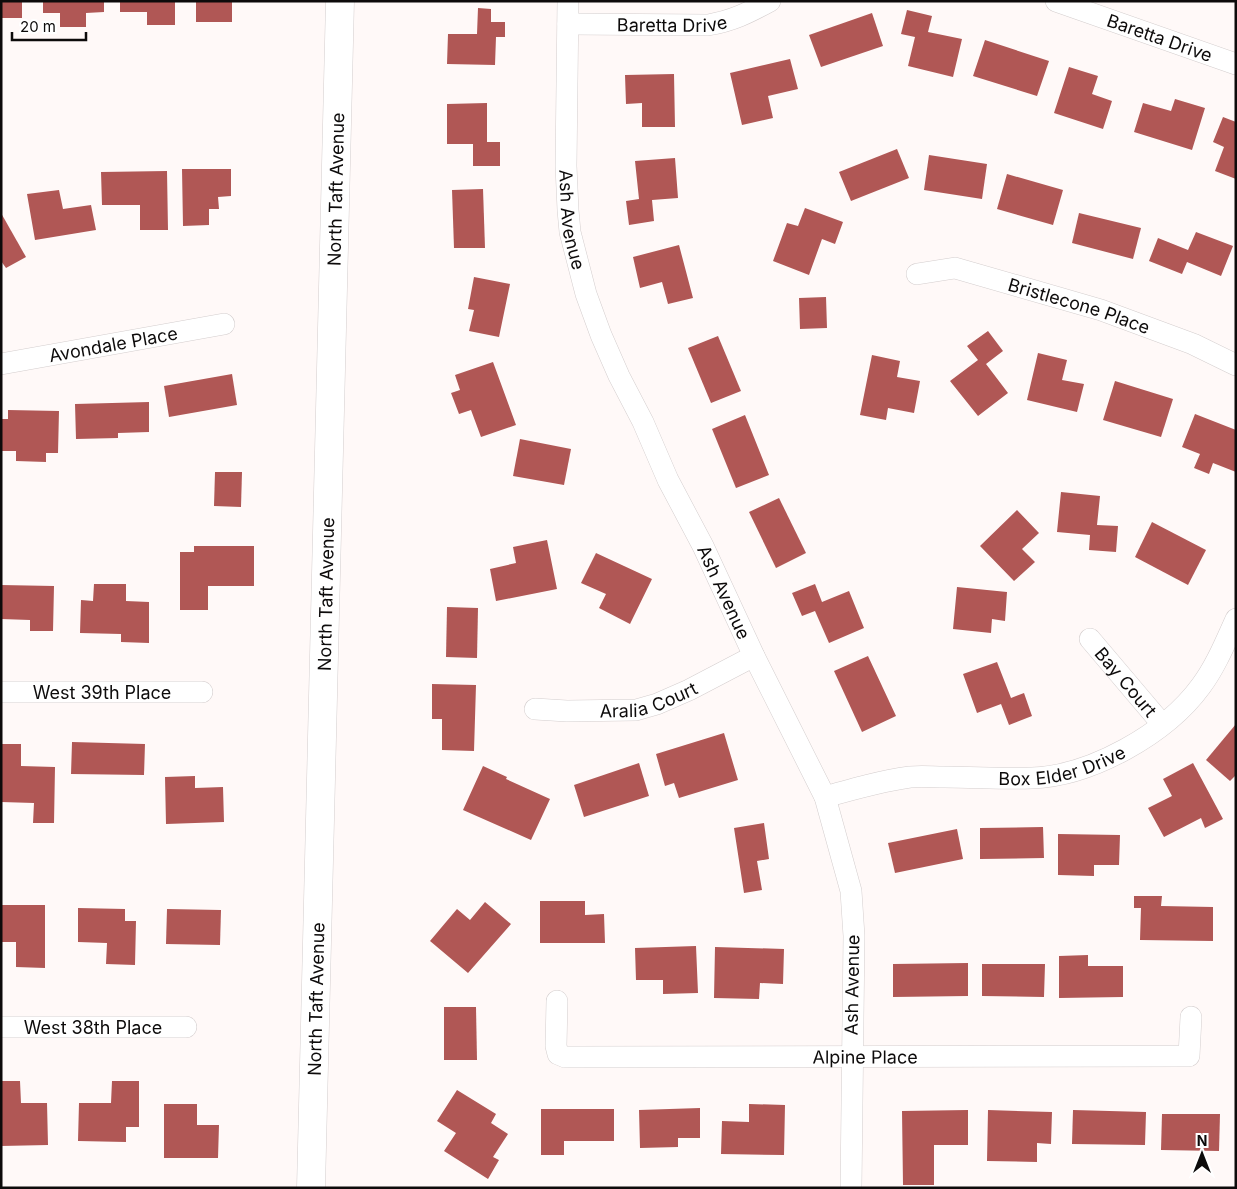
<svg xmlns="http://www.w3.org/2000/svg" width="1237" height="1189" viewBox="0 0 1237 1189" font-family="Inter,sans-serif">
	<rect width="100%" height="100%" fill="#fff9f8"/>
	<!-- building -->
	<g fill="#b05755">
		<rect x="1" y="1" width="21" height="17"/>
		<polygon points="43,1 104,1 104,12 86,13 86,27 60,27 60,13 43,13"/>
		<polygon points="120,1 175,1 175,25 147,25 147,12 120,12"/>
		<rect x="196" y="1" width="36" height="21"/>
		<polygon points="478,8 491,9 491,22 505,22 505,37 496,37 495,65 447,64 448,34 477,34"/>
		<polygon points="907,10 932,16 928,32 962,39 953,77 908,66 915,37 901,34"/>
		<polygon points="872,13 883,46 821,67 809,35"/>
		<polygon points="985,40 1049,61 1037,96 973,76"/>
		<polygon points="790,59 798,89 768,96 773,118 742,125 730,73"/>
		<polygon points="1069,67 1098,76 1092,94 1112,101 1103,129 1054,113"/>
		<polygon points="674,74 675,127 642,127 642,103 626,104 625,75"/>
		<polygon points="1175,99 1205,108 1192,150 1134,132 1143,103 1171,111"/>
		<polygon points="487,103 487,142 500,142 500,166 473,166 473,144 447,144 447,104"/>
		<polygon points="1223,117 1236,122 1236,179 1215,171 1224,147 1213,142"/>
		<polygon points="897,149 909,178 851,201 839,172"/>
		<polygon points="929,155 987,164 982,199 924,190"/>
		<polygon points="675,158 678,198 652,200 654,221 629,225 626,201 639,199 635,161"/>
		<polygon points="182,169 231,169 231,196 218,197 219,209 209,209 209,225 183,226"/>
		<polygon points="167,171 168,230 140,230 140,205 102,205 101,172"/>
		<polygon points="1007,174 1063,190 1053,225 997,209"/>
		<polygon points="483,189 485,248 454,248 452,190"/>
		<polygon points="59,190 63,209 91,205 96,230 35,240 27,194"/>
		<polygon points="805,208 843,222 835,244 822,239 809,275 773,261 787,223 798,226"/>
		<polygon points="1,213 26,257 6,268 1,261"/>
		<polygon points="1079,213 1141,228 1133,259 1072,243"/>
		<polygon points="1196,232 1233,246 1221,276 1187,262 1182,274 1149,261 1158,238 1188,250"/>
		<polygon points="679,245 693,298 668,304 662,282 640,288 633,257"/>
		<polygon points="474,277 510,284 499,337 469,331 474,310 468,309"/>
		<polygon points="826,297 827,328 800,329 799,298"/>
		<polygon points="988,331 1003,351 986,364 1008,393 978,416 950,381 978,360 967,346"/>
		<polygon points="718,336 741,391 711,403 688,348"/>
		<polygon points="1038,353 1067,360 1062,380 1084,384 1077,412 1027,400"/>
		<polygon points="872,355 900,361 897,377 920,381 914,413 888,408 886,420 860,415"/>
		<polygon points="493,362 516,425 481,437 471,410 459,414 451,393 460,390 455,375"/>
		<polygon points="232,374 237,405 169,417 164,386"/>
		<polygon points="1115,381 1173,399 1161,437 1103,420"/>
		<polygon points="149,402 149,432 118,433 118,438 76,439 75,404"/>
		<polygon points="8,410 59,411 58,453 46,453 46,462 16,461 16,451 1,451 1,419 8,419"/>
		<polygon points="1195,414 1236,430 1236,472 1213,463 1209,474 1194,468 1200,454 1182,447"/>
		<polygon points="745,415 769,475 736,488 712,429"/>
		<polygon points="520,439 571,449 564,485 513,476"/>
		<polygon points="215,472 242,472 241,507 214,506"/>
		<polygon points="1061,492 1100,496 1097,525 1118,526 1116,552 1089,550 1090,535 1057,532"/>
		<polygon points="779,498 806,553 776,568 749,512"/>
		<polygon points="1017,510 1039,533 1022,549 1035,562 1014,581 980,546"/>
		<polygon points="1152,522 1206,550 1188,585 1135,557"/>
		<polygon points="547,540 557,589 496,601 490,569 516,563 513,547"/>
		<polygon points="194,546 254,546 254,586 208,586 208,610 180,610 180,552 194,552"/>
		<polygon points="596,553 652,579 630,624 599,608 606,594 581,583"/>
		<polygon points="94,584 126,584 126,601 149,602 149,643 121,642 121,634 80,633 81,600 93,601"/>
		<polygon points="815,584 822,602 849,591 864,628 829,643 815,611 802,616 792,593"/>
		<polygon points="1,585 54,586 53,631 30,631 30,620 1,619"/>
		<polygon points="957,587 1007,592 1005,621 992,619 991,633 953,629"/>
		<polygon points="447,607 478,608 477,658 446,657"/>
		<polygon points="868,656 896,716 862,732 834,671"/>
		<polygon points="997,662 1011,698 1024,693 1032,716 1009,725 1001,704 977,713 963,674"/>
		<polygon points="432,684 476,685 474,751 442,750 442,719 432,719"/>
		<polygon points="1236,724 1236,775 1230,781 1206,760"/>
		<polygon points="724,733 738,780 679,798 674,783 665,786 656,754"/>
		<polygon points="72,742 145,744 144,775 71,774"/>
		<polygon points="1,744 21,744 21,766 55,767 54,823 33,823 34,803 1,802"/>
		<polygon points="639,763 649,796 584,817 574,785"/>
		<polygon points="1193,763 1223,819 1205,828 1201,818 1164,837 1148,808 1172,796 1163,779"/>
		<polygon points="483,766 507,777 506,779 550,799 531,840 463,810"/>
		<polygon points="195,776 195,788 223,787 224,822 166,824 165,777"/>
		<polygon points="764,823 769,859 757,861 762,890 744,893 734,828"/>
		<polygon points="1043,827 1044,858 980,859 980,828"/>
		<polygon points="957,829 963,859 895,873 888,843"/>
		<polygon points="1058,834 1120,835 1119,865 1094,865 1094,876 1058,875"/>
		<polygon points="1134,896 1162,896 1161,906 1213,907 1213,941 1140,940 1141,908 1134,908"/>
		<polygon points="540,901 585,901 585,915 604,914 605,943 540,943"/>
		<polygon points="485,902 511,924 468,973 430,941 457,909 470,920"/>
		<polygon points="1,905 45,905 45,968 16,967 16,942 1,942"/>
		<polygon points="78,908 125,909 125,921 136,921 135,965 106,964 107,943 78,942"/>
		<polygon points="167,909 221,910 220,945 166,944"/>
		<polygon points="696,946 698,993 663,994 663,980 636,980 635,948"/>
		<polygon points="715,947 784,949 783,984 760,983 759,999 714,998"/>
		<polygon points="1088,955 1088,966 1123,966 1123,997 1059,998 1059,956"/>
		<polygon points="968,963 968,996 893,997 893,964"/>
		<polygon points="982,964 1045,964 1044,997 982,996"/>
		<polygon points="444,1007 476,1007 477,1060 444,1060"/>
		<polygon points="1,1081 20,1081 21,1103 47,1103 48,1145 1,1146"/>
		<polygon points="112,1081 139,1081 139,1127 126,1127 126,1142 78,1141 79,1103 111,1103"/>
		<polygon points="457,1090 496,1114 491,1123 508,1134 493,1157 499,1160 488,1179 444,1151 456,1133 437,1121"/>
		<polygon points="164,1104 197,1104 197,1125 219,1125 218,1158 164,1158"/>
		<polygon points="749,1104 785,1105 784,1155 721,1154 722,1121 749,1122"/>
		<polygon points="700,1108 700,1138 678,1138 678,1147 640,1148 639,1110"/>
		<polygon points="541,1109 614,1109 614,1141 564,1141 564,1155 541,1155"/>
		<polygon points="968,1110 968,1145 934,1145 934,1185 903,1185 902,1111"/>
		<polygon points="988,1110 1052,1112 1051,1144 1037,1143 1037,1162 987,1161"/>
		<polygon points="1073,1110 1146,1112 1145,1145 1072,1144"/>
		<polygon points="1162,1114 1220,1114 1219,1151 1161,1150"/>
	</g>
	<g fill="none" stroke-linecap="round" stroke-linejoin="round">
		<defs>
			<g id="minor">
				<path id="s1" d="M 568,1 L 566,166 L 568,210 L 570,232 L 586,294 L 601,335 L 619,376 L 643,422 L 668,480 L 703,546 L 754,656 L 825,797 L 851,891 L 854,936 L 851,1188"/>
				<path id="s2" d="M 1056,1 L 1236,64"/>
				<path id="s3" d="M 568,24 L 708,25 C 732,21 748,13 770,1"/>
				<path id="s4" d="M 917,274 L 955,268 L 1101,310 L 1193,344 L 1236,365"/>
				<path id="s5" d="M 1,364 L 224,324"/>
				<path id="s6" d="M 1090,639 L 1162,724"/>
				<path id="s7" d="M 1,692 L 202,692"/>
				<path id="s8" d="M 535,709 L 567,711 L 636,710 L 657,704 L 689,690 L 754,656"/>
				<path id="s9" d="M 825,797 C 853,789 881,781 910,777 C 921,776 933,777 944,777 C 973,777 1003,779 1032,778 C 1091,776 1166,734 1201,686 C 1216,666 1226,641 1236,619"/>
				<path id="s10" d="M 557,1001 L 556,1046 L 558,1054 L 565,1057 L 1189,1056 L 1191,1017"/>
				<path id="s11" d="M 1,1027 L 186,1027"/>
			</g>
			<g id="secondary">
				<path id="s12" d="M 311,1188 L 340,1"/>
			</g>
		</defs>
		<!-- minor casing -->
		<use href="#minor" stroke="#d4cece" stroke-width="22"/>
		<!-- secondary casing -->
		<use href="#secondary" stroke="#d4cece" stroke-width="29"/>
		<!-- minor -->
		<use href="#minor" stroke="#fff" stroke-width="21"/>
		<!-- secondary -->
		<use href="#secondary" stroke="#fff" stroke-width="28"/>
	</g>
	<g text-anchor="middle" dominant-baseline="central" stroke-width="4" stroke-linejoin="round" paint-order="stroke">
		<!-- street labels -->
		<g font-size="18" fill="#0d0b0b" stroke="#fff">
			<text stroke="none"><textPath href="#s3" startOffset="104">Baretta Drive</textPath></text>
			<text stroke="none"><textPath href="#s2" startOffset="110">Baretta Drive</textPath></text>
			<text stroke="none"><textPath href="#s12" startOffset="999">North Taft Avenue</textPath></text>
			<text stroke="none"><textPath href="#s1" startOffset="219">Ash Avenue</textPath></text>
			<text stroke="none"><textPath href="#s4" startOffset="168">Bristlecone Place</textPath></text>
			<text stroke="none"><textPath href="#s5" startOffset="114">Avondale Place</textPath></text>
			<text stroke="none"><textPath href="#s1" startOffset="624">Ash Avenue</textPath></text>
			<text stroke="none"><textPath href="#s12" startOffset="594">North Taft Avenue</textPath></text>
			<text stroke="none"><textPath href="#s6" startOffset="56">Bay Court</textPath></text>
			<text stroke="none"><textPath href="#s7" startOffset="101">West 39th Place</textPath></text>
			<text stroke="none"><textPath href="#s8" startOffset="115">Aralia Court</textPath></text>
			<text stroke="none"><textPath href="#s9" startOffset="241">Box Elder Drive</textPath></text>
			<text transform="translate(852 985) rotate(-89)">Ash Avenue</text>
			<text stroke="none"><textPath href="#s12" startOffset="189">North Taft Avenue</textPath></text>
			<text stroke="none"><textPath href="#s11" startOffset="92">West 38th Place</textPath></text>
			<text stroke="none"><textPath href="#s10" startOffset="361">Alpine Place</textPath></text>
		</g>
	</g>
	<!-- border -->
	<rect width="1237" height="1189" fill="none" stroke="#0d0b0b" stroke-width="5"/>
	<!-- north arrow -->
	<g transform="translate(1202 1154)" stroke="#ffffff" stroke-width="4" paint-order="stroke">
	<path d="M0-4L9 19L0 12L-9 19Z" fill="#0d0b0b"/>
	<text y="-8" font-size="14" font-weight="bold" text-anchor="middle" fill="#0d0b0b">N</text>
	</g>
	<!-- scale -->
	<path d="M12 32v8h74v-8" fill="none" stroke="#0d0b0b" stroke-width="2.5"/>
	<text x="20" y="32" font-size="15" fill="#0d0b0b" stroke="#ffffff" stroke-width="4" paint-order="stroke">20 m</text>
</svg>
